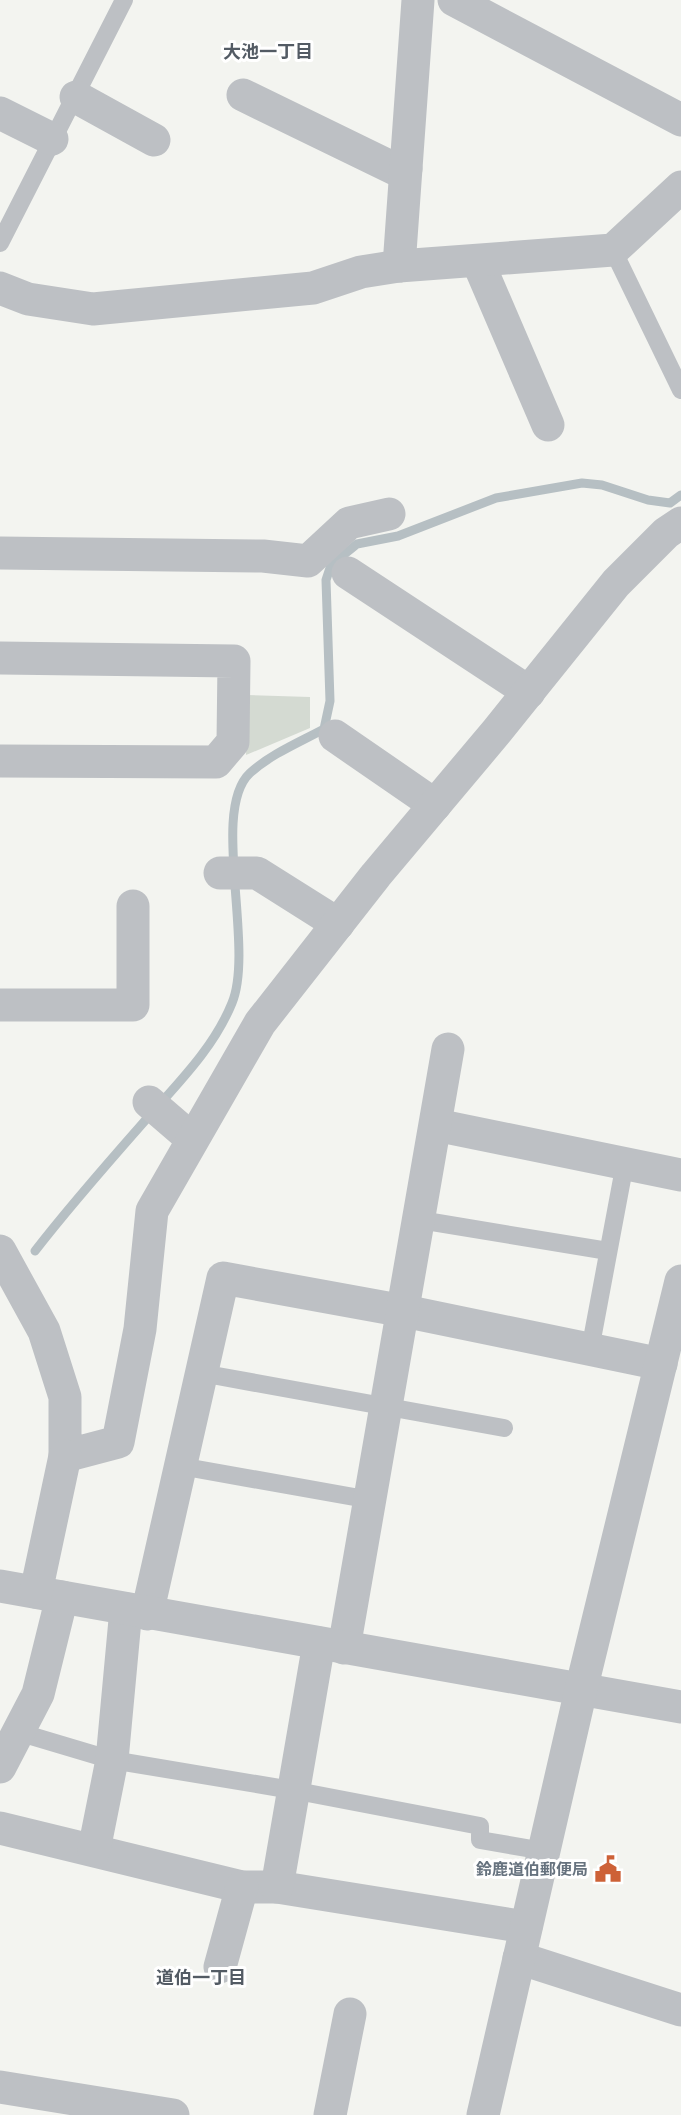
<svg xmlns="http://www.w3.org/2000/svg" width="681" height="2115" viewBox="0 0 681 2115" font-family="Rubik,'Noto Sans JP',sans-serif">
	<rect width="100%" height="100%" fill="#f3f4f0"/>
	<!-- green -->
	<polygon fill="#d4dad2" points="247,695 310,697 310,728 246,755"/>
	<g fill="none" stroke-linecap="round" stroke-linejoin="round">
		<!-- stream -->
		<path stroke="#b6bfc3" stroke-width="9" d="M 35,1251 C 69,1207 106,1165 143,1123 C 175,1086 213,1050 232,1003 C 255,947 210,810 250,773 C 271,754 300,742 324,729 L 330,701 L 326,580 L 331,565 L 357,544 L 398,536 L 496,498 L 582,483 L 602,485 L 648,500 L 670,503 L 681,495"/>
		<!-- service -->
		<g stroke="#bdc0c4" stroke-width="18">
			<polyline points="0,243 124,0"/>
			<polyline points="613,250 681,390"/>
			<polyline points="420,1220 608,1251"/>
			<polyline points="590,1350 625,1163"/>
			<polyline points="201,1373 504,1428"/>
			<polyline points="180,1466 371,1500"/>
			<polyline points="18,1732 112,1760 292,1790 480,1826 480,1840 544,1851"/>
		</g>
		<!-- minor -->
		<g stroke="#bdc0c4" stroke-width="33">
			<polyline points="454,0 681,120"/>
			<polyline points="243,95 395,169 406,169"/>
			<polyline points="76,97 154,140"/>
			<polyline points="0,113 52,139"/>
			<polyline points="478,262 548,425"/>
			<polyline points="399,266 418,0"/>
			<polyline points="0,288 28,299 93,309 313,288 361,272 399,266 613,250 681,187"/>
			<polyline points="0,553 263,556 308,561 349,523 389,514"/>
			<polyline points="348,573 529,692"/>
			<polyline points="0,658 234,661 233,742 216,762 0,761"/>
			<polyline points="335,736 435,805"/>
			<polyline points="220,873 257,873 338,924"/>
			<polyline points="0,1005 133,1005 133,906"/>
			<polyline points="149,1102 192,1139"/>
			<polyline points="436,1125 681,1175"/>
			<polyline points="0,1251 44,1331 65,1397 65,1456 118,1442 140,1329 152,1211 260,1023 376,875 497,731 616,583 666,533 681,523"/>
			<polyline points="147,1614 223,1278 404,1311 661,1364"/>
			<polyline points="344,1648 448,1049"/>
			<polyline points="0,1767 38,1694 62,1597"/>
			<polyline points="0,1828 242,1887 277,1887 526,1927"/>
			<polyline points="94,1850 112,1760 126,1609"/>
			<polyline points="277,1887 319,1643"/>
			<polyline points="519,1958 681,2010"/>
			<polyline points="220,1967 242,1887"/>
			<polyline points="330,2115 350,2014"/>
		</g>
		<!-- tertiary -->
		<g stroke="#bdc0c4" stroke-width="33">
			<polyline points="0,1586 681,1707"/>
			<polyline points="36,1592 65,1456"/>
			<polyline points="0,2087 173,2115"/>
			<polyline points="483,2115 581,1690 681,1281"/>
		</g>
	</g>
	<!-- icons -->
	<defs>
		<symbol id="civic-bare" viewBox="-9 -9 18 18"><path d="M-.6-6.5H3V-4.5H.6V-3L4-1V1h2V6H-6V1h2V-1L-.6-3ZM-1.2 2.5V6h2.4V2.5Z" fill="#cd6137" stroke="#fff" stroke-width="2.5" paint-order="stroke"/></symbol>
	</defs>
	<g fill-rule="evenodd">
		<use href="#civic-bare" x="589" y="1850" width="38" height="38"/>
	</g>
	<g text-anchor="middle" dominant-baseline="central" stroke-width="6" stroke-linejoin="round" paint-order="stroke">
		<!-- poi labels -->
		<g font-size="16" font-weight="bold" fill="#66727e" stroke="#fff" text-anchor="end">
			<text x="588" y="1869">鈴鹿道伯郵便局</text>
		</g>
		<!-- neighbourhood labels -->
		<g font-size="18" font-weight="bold" fill="#535b64" stroke="#fff">
			<text x="268" y="52">大池一丁目</text>
			<text x="201" y="1978">道伯一丁目</text>
		</g>
	</g>
</svg>
